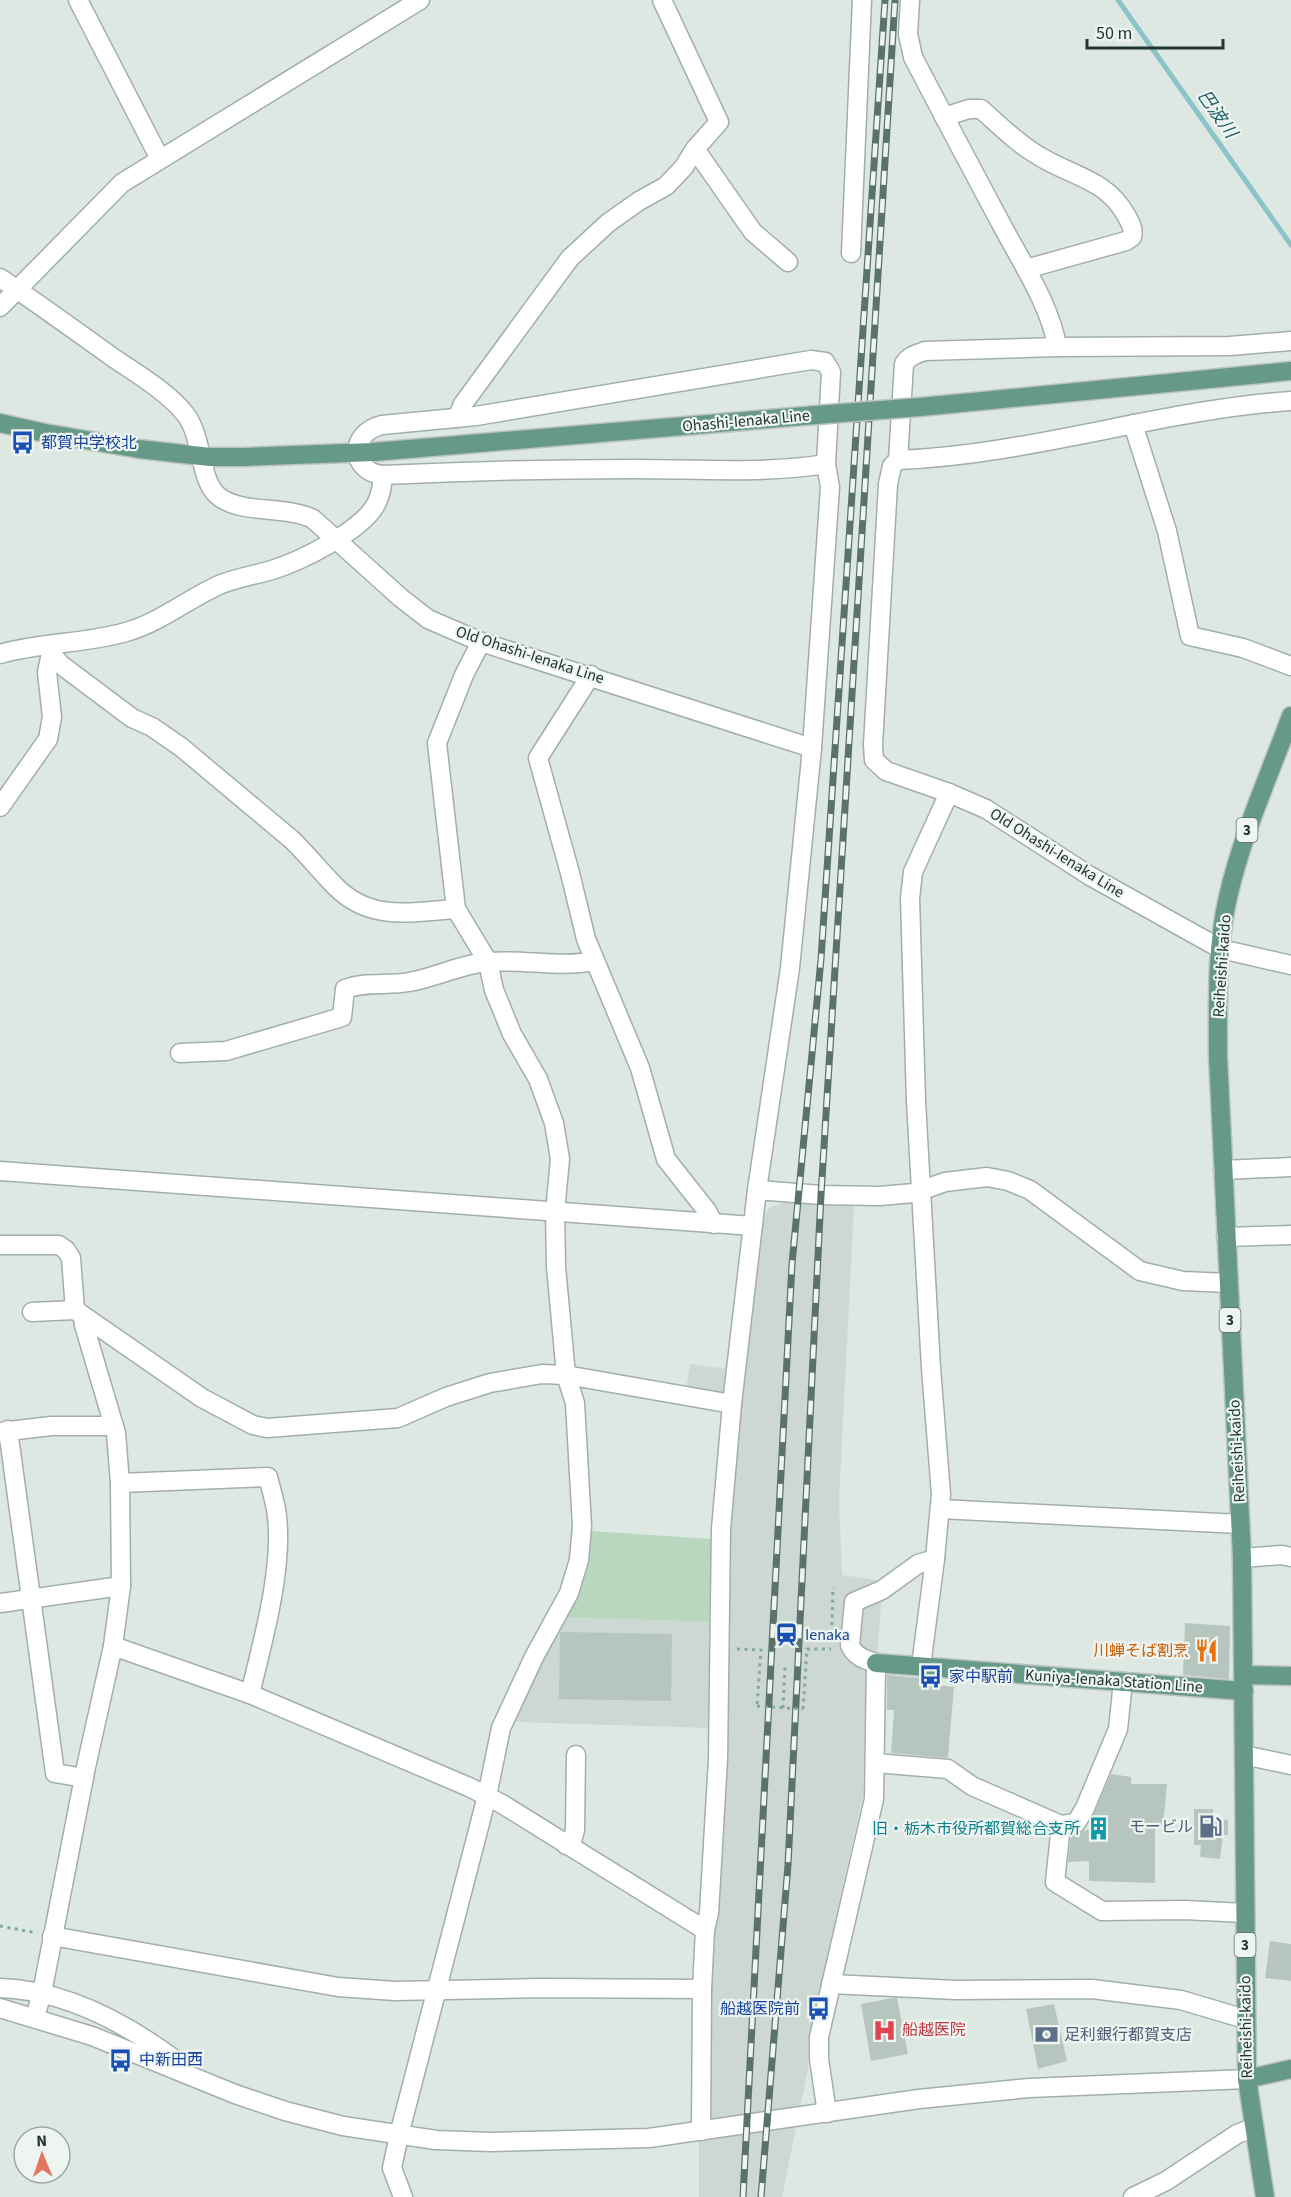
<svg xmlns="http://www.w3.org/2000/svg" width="1291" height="2197" viewBox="0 0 1291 2197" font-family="'Source Sans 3','Noto Sans JP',sans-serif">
	<rect width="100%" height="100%" fill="#dee8e3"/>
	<!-- built -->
	<g fill="#cdd8d2">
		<polygon points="789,1199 850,1201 854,1206 839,1499 842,1575 883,1581 877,1655 866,1667 863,1795 808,2042 808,2070 800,2108 715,2120 705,2112 721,1809 728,1552 740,1407 762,1229 765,1215 769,1208 786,1202"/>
		<polygon points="690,1364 727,1369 723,1396 686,1390"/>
		<polygon points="565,1617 709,1622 710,1728 516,1722 535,1672"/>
		<polygon points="796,2127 782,2197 699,2197 699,2142 715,2139 718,2136"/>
	</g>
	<!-- green -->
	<path fill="#b9d7bf" d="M 590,1531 L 712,1539 L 709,1622 L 565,1617 C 582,1591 584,1561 590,1531 Z"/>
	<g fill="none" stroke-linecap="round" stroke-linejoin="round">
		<!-- stream -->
		<polyline stroke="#8bc4c8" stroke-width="5" points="1118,0 1291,245"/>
	</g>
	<!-- building -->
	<g fill="#b7c5bf">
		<polygon points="1185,1623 1230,1626 1229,1679 1183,1675"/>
		<polygon points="560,1632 672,1634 671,1701 559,1699"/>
		<polygon points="887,1675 919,1678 919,1683 954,1687 948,1758 891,1753 894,1710 887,1710"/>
		<polygon points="1111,1774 1131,1777 1131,1784 1167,1784 1163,1827 1155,1827 1155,1883 1089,1881 1089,1861 1068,1862 1071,1835 1093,1828 1092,1818"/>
		<polygon points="1194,1809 1213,1809 1213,1819 1228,1820 1228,1835 1223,1835 1220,1859 1200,1857 1201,1845 1194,1845"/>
		<polygon points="1270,1941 1291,1944 1291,1981 1265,1978"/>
		<polygon points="892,1998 897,1998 908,2054 871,2061 861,2004"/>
		<polygon points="1054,2004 1067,2061 1038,2069 1026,2009"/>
	</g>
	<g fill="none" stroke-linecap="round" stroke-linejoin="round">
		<defs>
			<g id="minor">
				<polyline points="78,0 160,159"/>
				<path d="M 910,0 L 908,34 L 913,57 C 943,115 974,173 1005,231 C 1023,264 1052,310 1057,347"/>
				<path d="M 944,117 L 969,109 L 981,109 C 999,125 1018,144 1039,156 C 1071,176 1106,179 1126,215 C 1130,222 1134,228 1132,237 L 1126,241 L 1026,269"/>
				<polyline points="695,149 753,232 788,262"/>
				<polyline points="851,253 862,0"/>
				<path d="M 0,278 C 39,304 77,332 115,359 C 138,374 170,394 186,415 C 203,438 199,478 217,495 C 239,515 285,505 313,519 L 401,598 L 428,619 L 481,642 L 812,748"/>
				<polyline points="0,307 122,183 420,0"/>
				<path d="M 1291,341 L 1230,346 L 1057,347 L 925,351 C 916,354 909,356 904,364 L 898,460 C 1030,455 1159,410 1291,401"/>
				<polyline points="457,418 463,404 570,258 608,223 639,201 666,186 684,167 695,149 719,122 662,0"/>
				<polyline points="1133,424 1167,531 1190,636 1243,648 1291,666"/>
				<polyline points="898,460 892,466 888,484 873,745 874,760 886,771 949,793 986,809 1090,876 1221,949 1291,965"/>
				<path d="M 51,653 L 60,664 L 132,718 L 152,727 L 181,747 L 291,839 C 307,854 320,871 335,886 C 370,922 411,912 456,909"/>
				<path d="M 0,654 C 41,642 85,644 126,632 C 159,623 188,599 219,585 C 236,578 255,575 272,570 C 301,561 359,532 375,506 C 381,496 382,486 383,475"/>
				<polyline points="591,675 538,758 570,873 586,939 640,1068 666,1159 707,1211 714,1224"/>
				<polyline points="0,807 48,739 52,717 47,672 51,653 50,645"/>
				<path d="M 180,1053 L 226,1051 L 342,1017 L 345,989 C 366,981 388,986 409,982 C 434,978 464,963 489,962 C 524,959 559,968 594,961"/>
				<polyline points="1223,1170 1291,1167"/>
				<polyline points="0,1171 753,1226"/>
				<polyline points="757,1190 821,1195 880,1196 914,1193 945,1182 987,1177 1008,1181 1030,1190 1140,1271 1183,1281 1228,1283"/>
				<polyline points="1226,1237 1291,1235"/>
				<polyline points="0,1245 59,1245 66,1250 71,1258 75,1310"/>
				<polyline points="32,1312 75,1310 202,1398 253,1425 267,1428 398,1418 446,1397 490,1383 542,1374 566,1375 732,1404"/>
				<polyline points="8,1430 55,1773 84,1778"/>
				<polyline points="0,1432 51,1426 114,1426"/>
				<path d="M 120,1483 L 268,1477 C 271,1488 274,1499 276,1509 C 285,1564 263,1640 250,1694"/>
				<polyline points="940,1509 1240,1524"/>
				<polyline points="1242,1558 1282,1555 1291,1557"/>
				<polyline points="0,1603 121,1586"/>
				<polyline points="113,1646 250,1694 469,1787 502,1804 705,1930"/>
				<polyline points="921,1666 935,1559 941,1494 931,1368 916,1101 910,898 913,872 949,793"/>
				<polyline points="1123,1682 1118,1729 1085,1808 1076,1823 1061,1825 1055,1882 1102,1911 1184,1910 1245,1913"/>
				<polyline points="1244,1755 1291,1765"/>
				<polyline points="875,1763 948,1769 972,1786 1061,1825"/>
				<polyline points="566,1845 573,1838 575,1830 576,1755"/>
				<polyline points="52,1936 338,1987 395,1991 541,1988 702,1989"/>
				<polyline points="831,1984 956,1990 1092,1989 1181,2000 1245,2019"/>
				<path d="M 0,1988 C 66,1990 131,2026 182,2065"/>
				<polyline points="0,2008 92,2036 235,2094 285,2111 343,2126 436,2140 491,2142 649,2138 919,2099 1029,2088 1247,2079"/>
				<polyline points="35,2017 42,1993 86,1767 113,1646 121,1586 120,1483 116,1433 84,1325 83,1316"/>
				<path d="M 827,2113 L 819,2059 L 819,2037 L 874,1799 L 876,1663 C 865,1660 854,1656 850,1645 L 854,1602 L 882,1590 L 918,1564 L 935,1559"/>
				<path d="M 701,2131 L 702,1989 L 705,1930 L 709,1913 L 718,1759 L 721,1529 L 732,1404 L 757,1190 L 790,968 L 812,748 L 830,487 L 826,464 L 831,372 L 825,362 L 811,360 L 476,416 L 382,425 C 347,434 351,472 383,475 C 467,471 550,469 634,469 C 697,469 765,474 826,464"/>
				<polyline points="403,2197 392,2168 399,2135 487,1796 501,1728 534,1657 569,1593 579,1560 582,1526 575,1403 566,1375 556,1267 555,1212 560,1159 554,1123 538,1079 512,1034 494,990 488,962 456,909 437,743 464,675 481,642"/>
				<polyline points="1133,2197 1166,2181 1237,2134 1253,2128"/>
			</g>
			<g id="major">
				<polyline points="920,407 1291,371"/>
				<polyline points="0,423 45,433 139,449 210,457 244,457 373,452 816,415"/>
				<polyline points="876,1663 1244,1691"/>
				<polyline points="1244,1675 1291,1676"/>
				<polyline points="1247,2079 1291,2069"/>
				<path d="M 1265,2197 L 1247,2079 L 1242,1558 L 1218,1056 C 1218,1004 1216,949 1228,897 C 1242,835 1269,776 1291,716"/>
			</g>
		</defs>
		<!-- minor casing -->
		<use href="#minor" stroke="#a2afa9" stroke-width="21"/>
		<!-- major casing -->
		<use href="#major" stroke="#bcc3c1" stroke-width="21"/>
		<!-- path -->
		<g stroke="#82a999" stroke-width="3" stroke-dasharray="3 4.5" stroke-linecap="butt">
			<polyline points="832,1625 833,1587"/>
			<polyline points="737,1649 761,1650 757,1706"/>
			<polyline points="783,1708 785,1666"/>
			<polyline points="803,1709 807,1649 831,1649"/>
			<polyline points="0,1926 37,1933"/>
		</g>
		<!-- minor -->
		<use href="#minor" stroke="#fff" stroke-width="18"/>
		<!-- major -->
		<use href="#major" stroke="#679988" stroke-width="18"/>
		<defs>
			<g id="rail">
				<polyline points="743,2197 792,1264 821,959 885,0"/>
				<polyline points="761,2197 788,1865 821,1195 895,0"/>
			</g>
		</defs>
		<!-- rail casing -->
		<use href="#rail" stroke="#5b726a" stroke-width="7"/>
		<!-- rail -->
		<use href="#rail" stroke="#eef5f1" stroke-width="4.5" stroke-dasharray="14" stroke-linecap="butt"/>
		<defs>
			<polyline id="major-bridge" points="816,415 920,407"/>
		</defs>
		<!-- major-bridge casing -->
		<use href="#major-bridge" stroke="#bcc3c1" stroke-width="21" stroke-linecap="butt"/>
		<!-- path-bridge -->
		<polyline stroke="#82a999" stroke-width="3" stroke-dasharray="3 4.5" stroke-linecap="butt" points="757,1706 803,1709"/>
		<!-- major-bridge -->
		<use href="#major-bridge" stroke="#679988" stroke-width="18"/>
	</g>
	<!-- icons -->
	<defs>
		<symbol id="bus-bare" viewBox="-9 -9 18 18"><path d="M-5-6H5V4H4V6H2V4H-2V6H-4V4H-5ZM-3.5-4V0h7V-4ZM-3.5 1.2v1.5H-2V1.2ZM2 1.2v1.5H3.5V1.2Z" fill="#1a4fb4" stroke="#eef5f1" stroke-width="2.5" paint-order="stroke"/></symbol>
		<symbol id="station-bare" viewBox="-9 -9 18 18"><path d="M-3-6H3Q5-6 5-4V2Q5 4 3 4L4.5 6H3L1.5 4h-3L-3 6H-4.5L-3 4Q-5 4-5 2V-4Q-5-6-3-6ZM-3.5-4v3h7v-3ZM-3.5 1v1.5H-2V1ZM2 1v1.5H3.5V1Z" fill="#1a4fb4" stroke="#eef5f1" stroke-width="2.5" paint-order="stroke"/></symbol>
		<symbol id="restaurant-bare" viewBox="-9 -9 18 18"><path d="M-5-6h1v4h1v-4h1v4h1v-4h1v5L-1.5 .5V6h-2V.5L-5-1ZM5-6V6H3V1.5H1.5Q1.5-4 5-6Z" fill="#e8710a" stroke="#eef5f1" stroke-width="2.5" paint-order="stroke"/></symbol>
		<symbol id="fuel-bare" viewBox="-9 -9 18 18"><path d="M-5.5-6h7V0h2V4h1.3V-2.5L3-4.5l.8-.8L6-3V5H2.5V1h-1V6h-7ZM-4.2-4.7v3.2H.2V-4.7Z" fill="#5c6f8a" stroke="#eef5f1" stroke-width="2.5" paint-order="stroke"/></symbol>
		<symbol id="building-bare" viewBox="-9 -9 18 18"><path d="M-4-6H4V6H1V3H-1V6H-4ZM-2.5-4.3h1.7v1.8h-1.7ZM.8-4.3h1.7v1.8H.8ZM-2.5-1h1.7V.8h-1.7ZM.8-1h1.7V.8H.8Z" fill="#0f9aa8" stroke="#eef5f1" stroke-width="2.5" paint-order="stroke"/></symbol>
		<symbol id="hospital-bare" viewBox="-9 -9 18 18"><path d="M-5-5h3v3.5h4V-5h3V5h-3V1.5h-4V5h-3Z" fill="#e0444e" stroke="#eef5f1" stroke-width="2.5" paint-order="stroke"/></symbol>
		<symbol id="bank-bare" viewBox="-9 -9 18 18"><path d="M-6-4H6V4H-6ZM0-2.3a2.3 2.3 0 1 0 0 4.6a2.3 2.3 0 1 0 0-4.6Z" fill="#5c6f8a" stroke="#eef5f1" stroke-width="2.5" paint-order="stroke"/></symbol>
	</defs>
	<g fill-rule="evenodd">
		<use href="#bus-bare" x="6" y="426" width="33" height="33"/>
		<use href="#station-bare" x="770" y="1618" width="33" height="33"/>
		<use href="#restaurant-bare" x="1190" y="1634" width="33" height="33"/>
		<use href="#bus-bare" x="914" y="1660" width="33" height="33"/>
		<use href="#fuel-bare" x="1194" y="1810" width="33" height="33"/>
		<use href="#building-bare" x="1082" y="1812" width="33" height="33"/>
		<use href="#bus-bare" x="802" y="1992" width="33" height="33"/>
		<use href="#hospital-bare" x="868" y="2014" width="33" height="33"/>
		<use href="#bank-bare" x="1030" y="2018" width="33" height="33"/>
		<use href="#bus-bare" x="104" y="2044" width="33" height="33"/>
	</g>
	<g text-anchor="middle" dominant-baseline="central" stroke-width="4.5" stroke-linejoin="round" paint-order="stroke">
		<!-- shield labels -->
		<g fill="#eef5f1" stroke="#5e6f69" stroke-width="1.5">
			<rect x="1236.5" y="818" width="21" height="24" rx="4.5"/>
			<rect x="1219.5" y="1308" width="21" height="24" rx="4.5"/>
			<rect x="1234.5" y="1933" width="21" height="24" rx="4.5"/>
		</g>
		<g font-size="15" font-weight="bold" fill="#21362f">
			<text x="1247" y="830">3</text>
			<text x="1230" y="1320">3</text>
			<text x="1245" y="1945">3</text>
		</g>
		<!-- street labels -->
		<g font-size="16" fill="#21362f" stroke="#eef5f1">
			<text transform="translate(746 421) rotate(-5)">Ohashi-Ienaka Line</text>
			<text transform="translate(530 655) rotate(18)">Old Ohashi-Ienaka Line</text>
			<text transform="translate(1057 853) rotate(32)">Old Ohashi-Ienaka Line</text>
			<text transform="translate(1222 966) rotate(-86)">Reiheishi-kaido</text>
			<text transform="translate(1237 1451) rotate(-93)">Reiheishi-kaido</text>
			<text transform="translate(1114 1681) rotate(4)">Kuniya-Ienaka Station Line</text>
			<text transform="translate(1246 2027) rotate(-91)">Reiheishi-kaido</text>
		</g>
		<!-- transit labels -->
		<g font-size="16" fill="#164399" stroke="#eef5f1" text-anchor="start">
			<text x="41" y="443">都賀中学校北</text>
			<text x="805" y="1635">Ienaka</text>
			<text x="949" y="1677">家中駅前</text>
			<text x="800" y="2009" text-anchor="end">船越医院前</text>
			<text x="139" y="2060">中新田西</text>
		</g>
		<!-- food labels -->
		<g font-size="16" fill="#c56008" stroke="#eef5f1" text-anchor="end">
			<text x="1189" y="1651">川蝉そば割烹</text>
		</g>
		<!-- service labels -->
		<g font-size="16" fill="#4e5e75" stroke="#eef5f1" text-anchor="end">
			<text x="1193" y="1827">モービル</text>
			<text x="1064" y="2035" text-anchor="start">足利銀行都賀支店</text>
		</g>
		<!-- culture labels -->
		<g font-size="16" fill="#0d838f" stroke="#eef5f1" text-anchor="end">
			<text x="1080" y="1829">旧・栃木市役所都賀総合支所</text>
		</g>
		<!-- health labels -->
		<g font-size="16" fill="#be3a42" stroke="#eef5f1" text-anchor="start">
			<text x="902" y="2030">船越医院</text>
		</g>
		<!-- water labels -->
		<g font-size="18" font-style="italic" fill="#22656b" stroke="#eef5f1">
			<text transform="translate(1217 114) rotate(55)">巴波川</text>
		</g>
	</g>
	<!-- north arrow -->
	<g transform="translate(42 2155) rotate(358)"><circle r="28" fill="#eef5f1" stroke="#9ca9a3" stroke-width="1.5"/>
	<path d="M0-4.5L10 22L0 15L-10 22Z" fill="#e37661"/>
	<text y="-9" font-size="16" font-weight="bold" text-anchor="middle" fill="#21362f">N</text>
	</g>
	<!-- scale -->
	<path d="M1087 39v9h136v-9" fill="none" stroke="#21362f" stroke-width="3"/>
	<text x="1096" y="39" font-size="18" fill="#21362f" stroke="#eef5f1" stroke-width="4.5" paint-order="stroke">50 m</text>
</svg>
